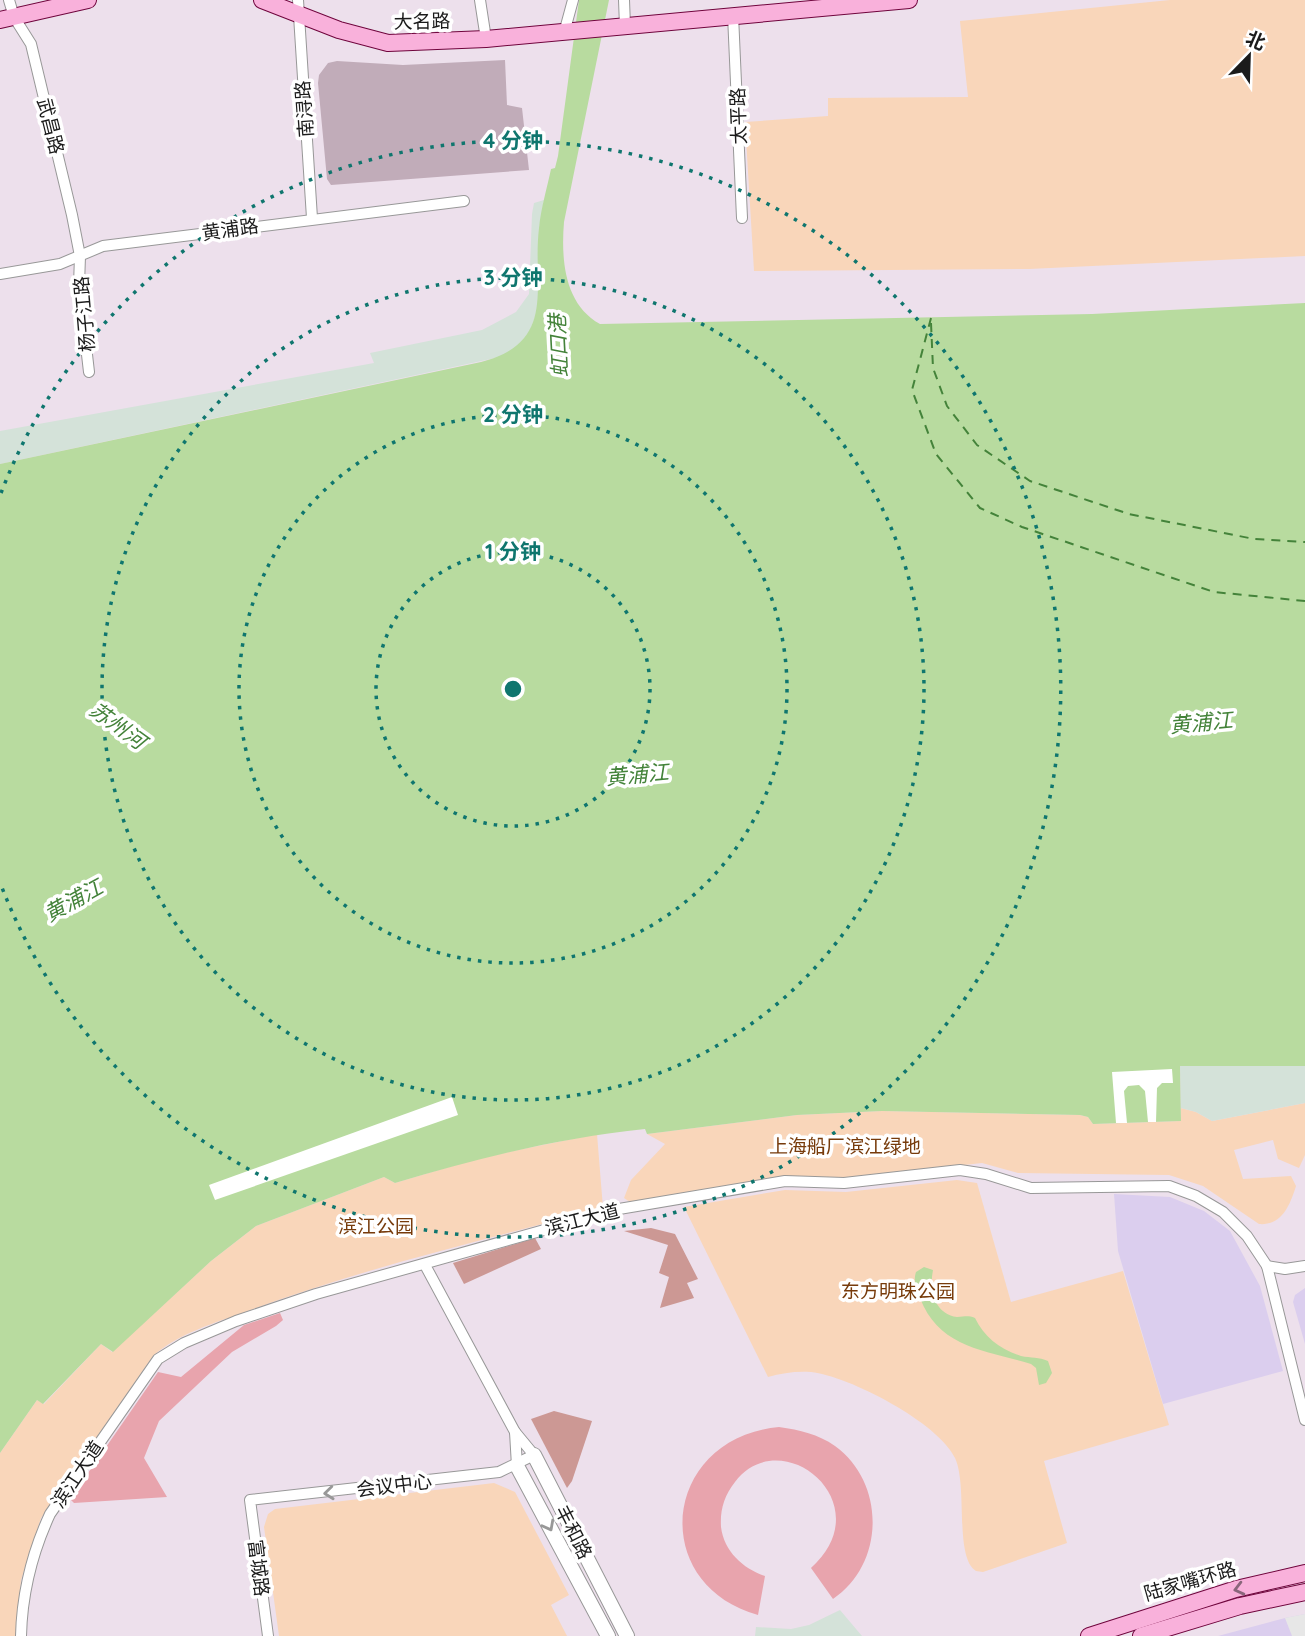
<svg xmlns="http://www.w3.org/2000/svg" width="1305" height="1636" viewBox="0 0 1305 1636" font-family="Quicksand,'Noto Sans SC',sans-serif">
	<rect width="100%" height="100%" fill="#ede0ec"/>
	<!-- commercial -->
	<g fill="#dbceee">
		<polygon points="1114,1194 1170,1197 1204,1211 1230,1231 1260,1286 1283,1371 1163,1404 1118,1251"/>
		<polygon points="1305,1288 1305,1344 1293,1302 1295,1295"/>
		<polygon points="1305,1614 1305,1636 1218,1636 1285,1618"/>
	</g>
	<!-- construction -->
	<polygon fill="#c1acb9" points="505,60 507,105 522,108 529,170 331,185 327,179 318,83 319,75 328,63 337,61 403,65"/>
	<!-- grass -->
	<g fill="#e8a4ad">
		<polygon points="280,1313 283,1320 276,1326 232,1352 159,1421 144,1458 167,1497 74,1503 70,1499 158,1372 181,1377 244,1325"/>
		<path d="M 779,1427 C 800,1430 818,1434 835,1446 C 886,1483 885,1564 833,1599 L 811,1568 C 883,1503 781,1421 735,1482 C 724,1496 720,1510 721,1527 C 724,1552 744,1569 765,1576 L 758,1615 C 647,1584 662,1438 779,1427 Z"/>
	</g>
	<!-- forest -->
	<g fill="#cc9894">
		<polygon points="651,1228 675,1234 698,1279 687,1283 694,1298 660,1308 669,1277 659,1273 668,1245 624,1231"/>
		<polygon points="535,1238 541,1249 464,1284 453,1263"/>
		<polygon points="554,1411 592,1421 572,1481 567,1488 531,1419"/>
	</g>
	<!-- park -->
	<g fill="#f9d6ba">
		<polygon points="1170,0 1305,0 1305,256 1029,269 754,271 745,122 828,116 828,98 968,97 960,21"/>
		<path d="M 1305,1103 L 1305,1155 L 1299,1168 L 1278,1159 L 1273,1140 L 1234,1150 L 1243,1179 L 1291,1176 L 1296,1186 C 1290,1205 1282,1226 1259,1224 L 1203,1186 L 1169,1175 L 1018,1173 L 982,1163 L 630,1202 L 624,1198 L 631,1180 L 665,1144 L 647,1134 L 797,1115 L 882,1111 L 1080,1115 L 1088,1117 L 1093,1124 L 1181,1121 L 1181,1108 L 1196,1112 L 1212,1121 Z"/>
		<path d="M 597,1134 L 603,1208 C 485,1240 363,1268 248,1311 C 215,1323 179,1333 153,1356 L 41,1518 L 21,1580 L 16,1636 L 0,1636 L 0,1453 L 37,1400 L 44,1404 L 101,1344 L 112,1352 L 211,1261 L 256,1226 L 384,1177 L 395,1183 L 479,1158 Z"/>
		<path d="M 957,1180 L 977,1183 L 1011,1302 L 1123,1271 L 1169,1425 L 1044,1461 L 1067,1543 L 983,1572 L 976,1571 C 954,1557 968,1486 955,1458 C 939,1423 849,1376 811,1372 C 796,1371 782,1373 768,1377 L 684,1207 L 785,1190 L 846,1192 Z"/>
		<polygon points="494,1483 515,1492 569,1595 551,1605 567,1636 279,1636 264,1527 268,1514 275,1509"/>
	</g>
	<!-- parking -->
	<polygon fill="#e7e7e7" points="1305,1614 1305,1636 1292,1636 1285,1618"/>
	<!-- plaza -->
	<g fill="#d4e2d9">
		<polygon points="544,200 539,229 538,310 528,335 515,348 500,357 0,464 0,431 374,363 370,353 482,330 516,312 529,294 532,214 534,203"/>
		<polygon points="1180,1066 1305,1066 1305,1103 1212,1121 1196,1112 1181,1108"/>
		<polygon points="840,1610 862,1636 755,1636 756,1627 791,1629 809,1625"/>
	</g>
	<!-- water -->
	<g fill="#b8db9f">
		<path d="M 579,0 L 609,0 L 564,222 C 561,259 564,304 600,324 L 1092,314 L 1305,303 L 1305,1066 L 1180,1066 L 1181,1121 L 1093,1124 L 1088,1117 L 1080,1115 L 882,1111 L 797,1115 L 647,1134 L 645,1129 C 559,1138 478,1158 395,1183 L 384,1177 L 256,1226 L 211,1261 L 113,1352 L 101,1344 L 43,1404 L 37,1400 L 0,1453 L 0,464 L 481,362 C 558,342 532,287 539,228 C 541,208 547,188 551,169 L 555,168 L 558,156 Z"/>
		<path d="M 924,1267 L 933,1270 C 929,1289 934,1314 957,1317 C 965,1317 967,1315 975,1318 C 984,1337 1001,1350 1021,1356 C 1031,1358 1039,1357 1048,1361 L 1052,1373 L 1046,1383 L 1039,1385 L 1036,1368 L 1031,1364 C 985,1350 939,1348 920,1298 C 916,1288 913,1282 916,1272 Z"/>
	</g>
	<!-- pier -->
	<g fill="#fff">
		<polygon points="1172,1069 1173,1083 1162,1083 1157,1088 1156,1122 1148,1122 1145,1091 1139,1085 1128,1086 1124,1091 1127,1123 1116,1123 1112,1072"/>
		<polygon points="452,1097 458,1115 215,1200 209,1185"/>
	</g>
	<g fill="none" stroke-linecap="round" stroke-linejoin="round">
		<!-- ferry -->
		<g stroke="#44833a" stroke-width="2" stroke-dasharray="9 7" stroke-linecap="butt">
			<polyline points="931,318 912,390 936,454 980,508 1022,527 1214,592 1305,601"/>
			<polyline points="931,323 933,368 947,406 977,445 1030,481 1129,514 1254,539 1305,542"/>
		</g>
		<defs>
			<g id="minor">
				<polyline points="9,0 14,17 31,44 72,215 80,256 79,285 89,372"/>
				<polyline points="298,0 312,218"/>
				<polyline points="480,0 486,39"/>
				<polyline points="624,0 625,26"/>
				<polyline points="733,15 742,218"/>
				<polyline points="564,33 573,0"/>
				<polyline points="0,274 60,264 103,246 464,201"/>
				<polyline points="1267,1266 1305,1420"/>
				<polyline points="515,1432 517,1466"/>
				<path d="M 21,1636 C 22,1593 32,1553 50,1514 L 158,1359 L 184,1343 L 236,1321 L 316,1294 L 619,1209 L 785,1181 L 844,1183 L 960,1170 L 986,1174 L 1031,1188 L 1169,1186 L 1196,1196 L 1223,1212 L 1247,1236 L 1267,1266 L 1285,1269 L 1305,1266"/>
				<polyline points="268,1636 250,1500 499,1472 534,1455 515,1432 425,1265"/>
			</g>
			<g id="tertiary">
				<polyline points="534,1455 627,1636"/>
				<polyline points="517,1466 608,1636"/>
			</g>
			<g id="secondary">
				<polyline points="262,0 339,30 388,43 486,39 909,0"/>
				<polyline points="0,20 88,0"/>
				<polyline points="1089,1636 1236,1589 1305,1573"/>
				<polyline points="1141,1636 1240,1606 1305,1592"/>
			</g>
		</defs>
		<!-- minor casing -->
		<use href="#minor" stroke="#989898" stroke-width="12"/>
		<!-- tertiary casing -->
		<use href="#tertiary" stroke="#989898" stroke-width="16"/>
		<!-- secondary casing -->
		<use href="#secondary" stroke="#6f043c" stroke-width="18"/>
		<!-- minor -->
		<use href="#minor" stroke="#fff" stroke-width="10"/>
		<!-- tertiary -->
		<use href="#tertiary" stroke="#fff" stroke-width="14"/>
		<!-- secondary -->
		<use href="#secondary" stroke="#f9b1db" stroke-width="16"/>
	</g>
	<!-- one-way arrows -->
	<defs><path id="oneway-chevron" d="M-2-3.5L2.5 0L-2 3.5" fill="none" stroke-width="1.6" stroke-linecap="round" stroke-linejoin="round" transform="scale(1.75)"/></defs>
	<g stroke="#989898">
		<use href="#oneway-chevron" transform="translate(329 1493) rotate(174)"/>
		<use href="#oneway-chevron" transform="translate(549 1526) rotate(62)"/>
	</g>
	<use stroke="#8a667b" href="#oneway-chevron" transform="translate(1239 1589) rotate(166)"/>
	<!-- distance rings -->
	<g fill="none" stroke="#0f766e" stroke-width="3.5" stroke-dasharray="3.5 7">
		<circle cx="513" cy="689" r="137"/>
		<circle cx="513" cy="689" r="274"/>
		<circle cx="513" cy="689" r="411"/>
		<path d="M1 493A548 548 0 1 1 1 885"/>
	</g>
	<g text-anchor="middle" dominant-baseline="central" stroke-width="7" stroke-linejoin="round" paint-order="stroke">
		<!-- street labels -->
		<g font-size="19" fill="#1b1b1b" stroke="#fff">
			<text transform="translate(422 21) rotate(-1)">大名路</text>
			<text transform="translate(304 109) rotate(-94)">南浔路</text>
			<text transform="translate(738 116) rotate(-92)">太平路</text>
			<text transform="translate(51 126) rotate(76)">武昌路</text>
			<text transform="translate(230 229) rotate(-8)">黄浦路</text>
			<text transform="translate(84 314) rotate(-95)">杨子江路</text>
			<text transform="translate(582 1219) rotate(-14)">滨江大道</text>
			<text transform="translate(77 1474) rotate(-56)">滨江大道</text>
			<text transform="translate(394 1485) rotate(-7)">会议中心</text>
			<text transform="translate(574 1532) rotate(63)">丰和路</text>
			<text transform="translate(259 1568) rotate(83)">富城路</text>
			<text transform="translate(1190 1581) rotate(-16)">陆家嘴环路</text>
		</g>
		<!-- park labels -->
		<g font-size="19" fill="#773b0b" stroke="#fff">
			<text x="845" y="1146">上海船厂滨江绿地</text>
			<text x="376" y="1226">滨江公园</text>
			<text x="898" y="1291">东方明珠公园</text>
		</g>
		<!-- water labels -->
		<g font-size="21" font-style="italic" fill="#44833a" stroke="#fff">
			<text transform="translate(558 346) rotate(-93)">虹口港</text>
			<text transform="translate(1201 722) rotate(-5)">黄浦江</text>
			<text transform="translate(118 725) rotate(36)">苏州河</text>
			<text transform="translate(637 774) rotate(-5)">黄浦江</text>
			<text transform="translate(73 900) rotate(-29)">黄浦江</text>
		</g>
	</g>
	<circle cx="513" cy="689" r="10" fill="#0f766e" stroke="#fff" stroke-width="3.5"/>
	<g font-size="21" text-anchor="middle" font-weight="bold" fill="#0f766e" stroke="#fff" stroke-width="7" stroke-linejoin="round" paint-order="stroke">
		<text x="513" y="148">4 分钟</text>
		<text x="513" y="285">3 分钟</text>
		<text x="513" y="422">2 分钟</text>
		<text x="513" y="559">1 分钟</text>
	</g>
	<!-- north arrow -->
	<g transform="translate(1249 56) rotate(23)" stroke="#ffffff" stroke-width="5" paint-order="stroke">
	<path d="M0-5L12 26L0 18L-12 26Z" fill="#1b1b1b"/>
	<text y="-10" font-size="19" font-weight="bold" text-anchor="middle" fill="#1b1b1b">北</text>
	</g>
</svg>
